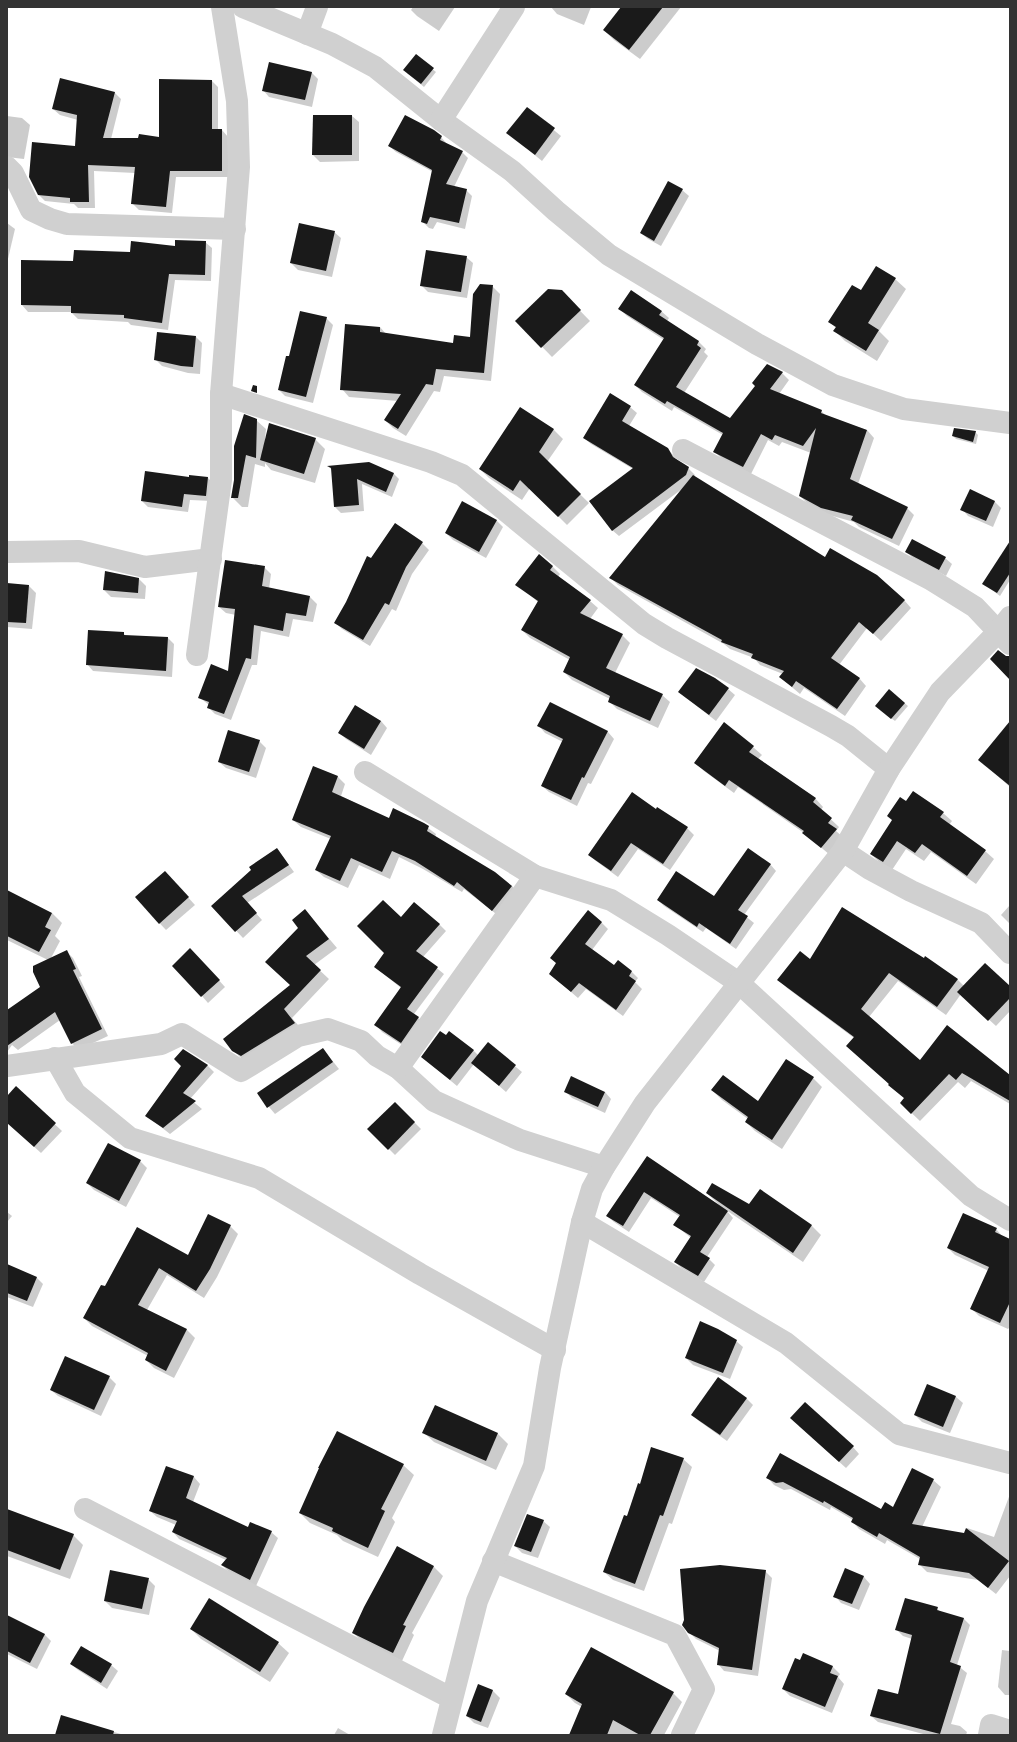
<svg xmlns="http://www.w3.org/2000/svg" width="1017" height="1742" viewBox="0 0 1017 1742" font-family="'Open Sans',sans-serif">
	<rect width="100%" height="100%" fill="#fff"/>
	<!-- shadow -->
	<g fill="#0003">
		<polygon points="413,7 455,7 439,31 417,16 411,10"/>
		<polygon points="551,7 591,7 584,25 557,14"/>
		<polygon points="622,7 681,7 640,59 614,40 604,30"/>
		<polygon points="416,56 436,72 424,87 407,73"/>
		<polygon points="311,72 318,79 312,107 269,97 263,90"/>
		<polygon points="212,81 218,87 218,130 222,130 228,137 228,177 176,177 172,213 139,210 132,203 135,173 94,171 95,208 78,208 74,204 45,201 38,194 76,147 78,120 60,115 53,109 114,92 121,99 111,139 160,138"/>
		<polygon points="527,108 561,136 542,161 508,133"/>
		<polygon points="7,116 22,118 30,125 24,159 7,157"/>
		<polygon points="314,116 352,116 359,122 359,161 320,162 313,155"/>
		<polygon points="441,137 447,144 462,152 468,158 454,187 466,190 472,196 465,229 437,222 433,229 429,228 422,221 433,172 396,152 389,146"/>
		<polygon points="682,190 689,196 661,246 648,239 641,233"/>
		<polygon points="7,223 15,229 7,263"/>
		<polygon points="334,232 341,238 332,277 298,270 291,263"/>
		<polygon points="205,242 212,248 211,281 175,280 168,330 131,325 128,322 78,319 71,312 28,312 22,305 74,262 176,248"/>
		<polygon points="466,257 473,263 467,298 428,292 421,285"/>
		<polygon points="895,279 906,289 879,331 889,341 877,361 845,341 835,331 836,328 830,322 861,292"/>
		<polygon points="492,286 500,294 491,381 444,376 440,392 434,391 406,436 393,428 385,420 398,401 349,397 342,389 380,327 386,334 454,344 471,338"/>
		<polygon points="561,291 590,321 552,357 517,321"/>
		<polygon points="620,309 661,311 669,318 667,321 699,342 706,349 704,352 708,356 684,393 730,419 756,386 768,365 782,373 789,380 779,394 821,411 828,417 867,430 874,438 858,484 907,508 914,515 899,546 859,527 854,522 829,515 807,503 800,496 811,453 782,442 779,446 768,440 751,474 722,459 715,452 723,435 674,407 672,411 642,392 635,385 664,340 627,316"/>
		<polygon points="326,318 333,325 313,403 285,396 279,390 289,357"/>
		<polygon points="196,337 202,343 200,374 188,373 162,366 155,359"/>
		<polygon points="630,407 637,413 629,426 667,448 674,456 677,461 688,468 695,475 694,477 825,558 904,600 911,608 881,641 867,628 839,665 859,678 866,686 845,716 804,688 800,694 780,677 783,674 760,665 754,658 730,649 724,644 618,585 611,578 682,489 619,536 612,530 633,469 591,444 584,438"/>
		<polygon points="520,408 554,430 563,439 547,462 589,503 567,525 530,488 522,500 489,478 480,469"/>
		<polygon points="256,420 266,429 265,439 315,439 325,449 315,483 271,470 265,463 265,467 255,464 248,507 242,507 232,497"/>
		<polygon points="975,432 978,435 976,444 956,439 953,436"/>
		<polygon points="329,467 394,474 399,479 392,497 362,484 364,511 341,513 335,507 332,470"/>
		<polygon points="190,476 208,478 214,484 212,501 190,500 188,512 148,507 142,501 190,478"/>
		<polygon points="971,491 995,502 1001,508 993,527 968,516 962,509"/>
		<polygon points="496,520 503,527 486,558 453,540 446,533"/>
		<polygon points="395,524 422,543 429,550 412,574 396,611 392,609 370,646 342,629 336,623 371,559"/>
		<polygon points="1010,549 1010,580 1000,596 984,584"/>
		<polygon points="906,552 945,558 952,564 946,576 913,558"/>
		<polygon points="552,566 560,574 558,577 590,601 598,608 590,619 622,635 630,643 615,673 662,695 670,702 658,728 617,709 609,701 610,699 572,680 564,672 570,660 530,638 522,630 538,602 517,584"/>
		<polygon points="264,567 271,574 269,589 310,597 317,604 313,622 293,619 289,637 261,631 257,665 252,665 231,720 215,714 208,707 209,705 199,697 229,672 236,615 226,613 219,607"/>
		<polygon points="139,579 146,586 145,599 111,597 104,590"/>
		<polygon points="7,584 29,586 36,593 32,629 7,627"/>
		<polygon points="123,633 126,636 168,638 174,644 172,677 93,671 87,664"/>
		<polygon points="728,689 735,695 716,721 679,692"/>
		<polygon points="889,690 908,706 895,721 879,709"/>
		<polygon points="551,703 608,732 614,739 591,784 588,783 577,806 549,792 542,786 563,742 545,733 539,726"/>
		<polygon points="356,706 381,721 387,728 371,755 346,739 339,732"/>
		<polygon points="1010,723 1010,787 979,759"/>
		<polygon points="259,741 266,748 256,778 226,768 219,762"/>
		<polygon points="753,747 762,755 758,759 815,798 823,807 821,810 839,827 836,831 844,838 830,855 804,833 738,787 734,793 704,771 696,763"/>
		<polygon points="314,768 338,777 345,784 341,796 389,819 423,824 436,834 435,837 512,886 519,894 500,917 464,889 462,892 423,869 399,857 390,879 359,865 348,888 324,877 316,870 331,839 301,827 293,820"/>
		<polygon points="906,802 943,813 952,821 949,825 985,851 994,859 976,884 931,852 924,861 906,849 892,870 879,862 871,854"/>
		<polygon points="656,810 687,828 694,835 670,870 638,849 618,877 596,861 589,855"/>
		<polygon points="277,849 294,872 247,903 262,920 243,938 213,906"/>
		<polygon points="770,864 776,871 744,915 754,923 736,949 706,928 703,932 664,906 658,900 714,898"/>
		<polygon points="165,872 195,905 166,930 136,898"/>
		<polygon points="7,895 52,913 62,923 55,936 60,941 51,958 66,951 73,958 82,976 79,977 108,1036 78,1050 72,1043 60,1020 18,1050 12,1045 7,1052 7,1012 51,1009 48,960 7,940"/>
		<polygon points="1010,905 1010,924 1001,915"/>
		<polygon points="305,910 337,948 314,965 329,979 292,1018 303,1031 242,1059 233,1050 291,985 300,928"/>
		<polygon points="401,918 439,924 446,931 423,957 444,974 414,1014 425,1024 408,1049 382,1032 376,1025 401,988 375,967 386,953"/>
		<polygon points="601,922 608,929 592,950 614,967 618,962 632,972 638,978 635,982 642,989 623,1016 586,989 578,998 550,974"/>
		<polygon points="197,956 225,987 208,1003 202,996"/>
		<polygon points="811,960 957,979 964,986 1010,987 1010,1011 996,1026 961,994 946,1015 898,981 869,1017 920,1061 1010,1077 1010,1104 971,1081 965,1088 958,1082 920,1121 901,1103 905,1099 889,1085 854,1038 787,988 779,980"/>
		<polygon points="488,1044 522,1072 506,1092 474,1064 457,1086 422,1057 473,1050 479,1056"/>
		<polygon points="323,1049 339,1069 275,1114 258,1094"/>
		<polygon points="183,1050 208,1066 214,1072 190,1099 202,1109 170,1134 147,1116 182,1066"/>
		<polygon points="813,1078 822,1087 782,1149 755,1131 746,1122 748,1119 722,1100 712,1090 759,1103"/>
		<polygon points="16,1088 62,1131 41,1153 7,1122 7,1098"/>
		<polygon points="565,1091 605,1092 611,1099 605,1113 572,1098"/>
		<polygon points="395,1103 421,1129 395,1155 369,1129"/>
		<polygon points="108,1144 140,1161 147,1168 126,1207 94,1190 87,1183"/>
		<polygon points="647,1158 719,1205 707,1193 750,1205 760,1190 812,1226 821,1235 803,1262 726,1210 733,1218 707,1257 715,1265 704,1282 681,1268 675,1262 691,1238 675,1225 680,1217 651,1198 629,1232 614,1222 607,1216"/>
		<polygon points="7,1212 12,1216 7,1222"/>
		<polygon points="230,1226 238,1234 217,1277 204,1298 167,1275 147,1310 187,1330 195,1338 174,1378 154,1368 146,1360 148,1356 92,1326 84,1318 105,1288 188,1257"/>
		<polygon points="996,1229 1003,1237 1010,1240 1010,1327 1008,1329 979,1316 971,1308 989,1271 955,1255 948,1248"/>
		<polygon points="7,1265 36,1277 43,1284 33,1307 7,1297"/>
		<polygon points="736,1341 743,1347 730,1379 693,1365 686,1358"/>
		<polygon points="109,1377 116,1384 101,1416 58,1396 51,1390"/>
		<polygon points="928,1385 956,1397 963,1403 950,1433 922,1422 915,1415"/>
		<polygon points="746,1398 753,1405 727,1441 699,1421 692,1415"/>
		<polygon points="435,1406 498,1434 508,1444 496,1470 434,1442 423,1432"/>
		<polygon points="798,1425 853,1447 859,1454 846,1468"/>
		<polygon points="337,1432 403,1465 414,1475 392,1518 395,1522 378,1557 343,1541 337,1535 310,1523 300,1513"/>
		<polygon points="780,1454 881,1510 894,1508 933,1480 941,1487 922,1527 965,1534 967,1528 994,1537 1010,1494 1010,1576 996,1594 978,1580 927,1572 919,1564 920,1559 887,1540 885,1544 859,1529 852,1521 853,1520 831,1507 830,1510 791,1489 784,1490 774,1485 767,1477"/>
		<polygon points="683,1459 692,1467 672,1524 669,1523 644,1591 613,1580 604,1572 640,1485"/>
		<polygon points="167,1467 194,1477 200,1484 193,1502 248,1528 271,1532 278,1538 256,1586 229,1572 222,1565 226,1560 179,1539 173,1532 176,1525 157,1517 150,1511"/>
		<polygon points="7,1514 73,1535 83,1545 70,1579 7,1556"/>
		<polygon points="543,1521 550,1527 538,1558 522,1553 515,1546"/>
		<polygon points="397,1548 434,1567 443,1576 412,1633 414,1635 402,1661 362,1641 353,1633"/>
		<polygon points="846,1570 864,1577 870,1584 859,1610 841,1603 835,1596"/>
		<polygon points="765,1571 772,1578 758,1676 724,1671 718,1664 720,1651 696,1639 689,1632"/>
		<polygon points="148,1579 155,1586 149,1615 112,1608 105,1601"/>
		<polygon points="937,1608 940,1612 964,1619 970,1625 957,1665 967,1673 951,1724 960,1726 967,1732 966,1735 927,1735 878,1722 871,1716 899,1696 912,1639 903,1636 896,1629"/>
		<polygon points="7,1616 44,1634 51,1641 37,1669 7,1654"/>
		<polygon points="191,1629 278,1643 289,1653 270,1682 201,1639"/>
		<polygon points="1002,1650 1010,1651 1010,1695 1005,1695 998,1687"/>
		<polygon points="803,1655 833,1667 840,1674 838,1677 844,1684 832,1713 790,1696 783,1689"/>
		<polygon points="71,1664 111,1665 118,1671 107,1689 78,1670"/>
		<polygon points="478,1686 493,1691 500,1698 488,1728 474,1723 467,1716"/>
		<polygon points="673,1693 682,1702 664,1735 570,1735 582,1707 575,1703 566,1694"/>
		<polygon points="62,1716 124,1735 56,1735"/>
		<polygon points="338,1728 350,1735 334,1735"/>
	</g>
	<!-- building -->
	<g fill="#1a1a1a">
		<polygon points="621,7 663,7 629,50 603,30"/>
		<polygon points="416,54 434,68 421,84 403,70"/>
		<polygon points="269,62 312,72 305,100 262,91"/>
		<polygon points="60,78 115,92 103,138 138,138 139,134 159,137 159,79 212,80 212,129 222,129 222,171 170,171 166,207 131,204 135,167 88,165 89,202 70,202 70,198 38,195 29,177 32,142 75,146 77,115 52,109"/>
		<polygon points="527,107 555,128 535,155 506,133"/>
		<polygon points="313,115 352,115 352,155 312,155"/>
		<polygon points="405,115 434,130 442,136 440,140 463,151 446,184 467,189 459,223 430,217 427,224 421,222 432,170 388,146"/>
		<polygon points="668,181 683,189 654,241 640,233"/>
		<polygon points="299,223 335,231 326,271 290,263"/>
		<polygon points="175,240 206,241 205,275 169,274 162,323 124,318 124,315 71,313 71,306 21,305 21,260 73,261 74,250 130,252 131,241 175,246"/>
		<polygon points="426,250 467,256 461,292 420,286"/>
		<polygon points="876,266 896,278 868,323 879,330 866,351 833,331 836,327 828,322 852,285 861,290"/>
		<polygon points="480,284 493,285 484,373 436,369 433,385 426,384 398,429 384,420 401,394 340,390 345,324 380,327 380,332 453,343 454,335 470,337 473,294"/>
		<polygon points="548,289 562,290 581,310 541,348 515,321"/>
		<polygon points="631,290 662,311 659,315 699,341 697,345 701,348 676,387 730,418 755,386 752,383 767,364 783,372 770,389 822,410 821,413 867,430 850,479 908,507 892,539 851,520 853,516 821,508 799,496 816,428 803,446 775,435 772,440 761,434 743,467 713,452 723,433 667,401 665,404 634,385 664,338 618,309"/>
		<polygon points="300,311 327,317 306,397 278,390 286,356 289,356"/>
		<polygon points="157,332 196,336 193,367 181,366 154,360"/>
		<polygon points="253,385 257,386 257,393 251,391"/>
		<polygon points="610,393 631,406 622,421 668,448 673,457 689,467 686,475 612,531 589,501 633,468 583,438"/>
		<polygon points="520,407 554,429 539,452 581,494 558,517 520,480 513,491 479,469"/>
		<polygon points="244,414 257,419 256,458 246,455 238,498 231,498 234,480 234,446"/>
		<polygon points="269,423 316,438 304,474 260,460"/>
		<polygon points="954,428 976,431 973,442 952,436"/>
		<polygon points="369,462 394,473 386,492 357,479 359,505 334,507 331,468 327,466"/>
		<polygon points="145,471 189,477 189,475 208,477 206,496 184,494 182,507 141,501"/>
		<polygon points="693,475 825,557 830,548 877,575 905,600 873,634 859,622 831,658 860,678 837,709 796,681 792,687 779,677 784,671 751,658 753,654 721,642 722,640 609,578"/>
		<polygon points="970,489 995,501 986,521 960,510"/>
		<polygon points="462,501 497,520 479,552 445,533"/>
		<polygon points="395,523 423,542 406,567 389,605 385,603 363,640 334,623 346,602 367,556 371,558"/>
		<polygon points="912,539 946,557 939,570 905,552"/>
		<polygon points="1010,541 1010,573 997,593 982,584"/>
		<polygon points="539,554 553,566 550,570 591,600 580,613 623,634 606,668 663,694 650,721 608,702 610,696 563,672 570,657 521,630 538,601 515,585"/>
		<polygon points="225,560 265,566 262,586 310,596 306,616 286,613 283,631 254,625 251,659 246,658 224,714 207,708 209,702 198,698 211,664 228,671 235,609 218,607"/>
		<polygon points="105,571 139,578 138,593 103,590"/>
		<polygon points="7,583 29,585 26,623 7,622"/>
		<polygon points="88,630 124,632 124,635 168,637 166,671 86,665"/>
		<polygon points="998,650 1006,656 1010,656 1010,680 990,659"/>
		<polygon points="696,668 715,678 729,688 709,715 678,692"/>
		<polygon points="889,689 905,703 891,719 875,706"/>
		<polygon points="550,702 608,731 584,778 582,777 571,800 541,786 563,739 537,726"/>
		<polygon points="355,705 381,721 364,749 338,733"/>
		<polygon points="1010,721 1010,786 978,760"/>
		<polygon points="724,722 754,746 749,752 816,798 813,802 832,818 828,823 837,829 821,848 802,833 804,831 729,780 725,786 694,763"/>
		<polygon points="228,730 260,740 249,772 218,762"/>
		<polygon points="313,766 338,776 332,792 389,818 393,808 424,823 429,826 427,831 495,872 512,886 492,911 457,882 454,886 415,861 392,851 382,872 351,858 340,881 315,870 331,836 292,820"/>
		<polygon points="913,791 944,812 940,817 986,850 967,876 922,844 915,853 897,841 883,862 870,854 892,820 887,816 900,797 906,801"/>
		<polygon points="632,792 656,809 657,807 688,827 663,864 631,843 611,871 588,855"/>
		<polygon points="277,848 289,865 242,896 257,913 235,932 211,906 251,870 249,867"/>
		<polygon points="748,848 771,864 738,910 748,916 730,944 699,923 697,927 657,900 676,871 714,896"/>
		<polygon points="165,871 189,897 159,924 135,897"/>
		<polygon points="7,890 52,913 45,927 51,930 39,952 7,936"/>
		<polygon points="383,900 401,917 414,902 440,924 416,951 438,967 407,1009 419,1017 401,1043 374,1025 401,987 374,967 384,953 357,926"/>
		<polygon points="842,907 924,958 925,956 958,979 937,1007 889,973 861,1009 920,1060 947,1025 1010,1075 1010,1101 962,1073 956,1080 949,1074 911,1114 900,1103 904,1098 888,1085 889,1084 846,1046 854,1037 777,980 800,951 810,959"/>
		<polygon points="305,909 329,939 306,956 321,970 284,1009 295,1023 241,1056 232,1051 223,1039 290,985 265,962 298,928 292,920"/>
		<polygon points="588,910 602,922 585,944 614,965 618,960 632,971 629,976 636,981 616,1010 579,983 571,992 549,974 556,963 550,958"/>
		<polygon points="190,948 220,980 201,997 172,966"/>
		<polygon points="67,950 76,969 73,970 102,1029 71,1044 55,1012 7,1046 7,1010 40,987 33,972 33,966"/>
		<polygon points="985,963 1010,986 1010,998 988,1021 957,992"/>
		<polygon points="440,1031 446,1035 449,1031 474,1050 450,1080 421,1057"/>
		<polygon points="488,1042 516,1065 499,1086 471,1063"/>
		<polygon points="323,1048 333,1062 267,1108 257,1093"/>
		<polygon points="183,1049 208,1065 183,1093 196,1101 163,1128 145,1116 181,1066 174,1059"/>
		<polygon points="786,1059 814,1077 772,1140 745,1122 748,1117 711,1090 723,1075 758,1101"/>
		<polygon points="571,1076 605,1092 598,1107 564,1092"/>
		<polygon points="16,1086 56,1123 34,1147 7,1123 7,1096"/>
		<polygon points="395,1102 415,1122 388,1150 367,1129"/>
		<polygon points="108,1143 141,1160 119,1201 86,1183"/>
		<polygon points="647,1156 728,1211 700,1252 710,1258 698,1276 674,1262 691,1236 673,1225 680,1215 644,1192 623,1226 606,1216"/>
		<polygon points="712,1183 749,1204 760,1189 812,1225 793,1253 706,1193"/>
		<polygon points="963,1213 997,1228 995,1232 1010,1239 1010,1302 1000,1323 970,1309 989,1267 947,1248"/>
		<polygon points="208,1214 231,1225 210,1269 196,1291 159,1268 138,1305 187,1329 166,1371 145,1360 148,1353 83,1318 101,1285 105,1286 137,1227 188,1255"/>
		<polygon points="7,1264 37,1277 27,1301 7,1293"/>
		<polygon points="700,1321 718,1329 737,1340 723,1373 685,1358"/>
		<polygon points="65,1356 110,1376 94,1410 50,1390"/>
		<polygon points="718,1377 747,1398 720,1435 691,1415"/>
		<polygon points="927,1384 956,1396 943,1427 914,1415"/>
		<polygon points="805,1402 854,1446 839,1462 790,1418"/>
		<polygon points="435,1405 498,1433 486,1461 422,1433"/>
		<polygon points="337,1431 404,1464 381,1509 385,1511 368,1548 332,1531 333,1528 299,1513 319,1468 318,1468"/>
		<polygon points="651,1447 684,1458 663,1516 660,1515 635,1584 603,1572 624,1515 627,1516 638,1483 640,1484"/>
		<polygon points="780,1453 881,1509 885,1502 893,1507 912,1468 934,1479 912,1524 964,1533 966,1528 1009,1561 988,1588 969,1573 918,1565 920,1557 879,1533 877,1537 851,1522 853,1518 824,1501 823,1503 783,1482 776,1483 766,1478"/>
		<polygon points="166,1466 194,1476 186,1498 248,1527 250,1522 272,1531 250,1580 221,1565 227,1558 172,1532 177,1521 149,1511"/>
		<polygon points="7,1509 74,1534 60,1570 7,1550"/>
		<polygon points="527,1514 544,1520 531,1552 514,1546"/>
		<polygon points="397,1546 434,1566 403,1625 406,1626 393,1653 352,1633 364,1607"/>
		<polygon points="720,1565 766,1570 752,1670 717,1665 719,1648 688,1633 682,1625 684,1620 680,1569"/>
		<polygon points="845,1568 864,1576 852,1604 833,1597"/>
		<polygon points="110,1570 149,1578 142,1609 104,1601"/>
		<polygon points="209,1598 279,1642 260,1672 190,1629"/>
		<polygon points="905,1598 938,1607 937,1610 964,1618 950,1662 961,1666 940,1734 870,1716 878,1689 898,1694 912,1635 895,1630"/>
		<polygon points="7,1615 45,1634 30,1663 7,1651"/>
		<polygon points="81,1646 112,1664 101,1683 70,1664"/>
		<polygon points="591,1647 674,1692 650,1735 640,1735 613,1720 607,1735 569,1735 582,1704 565,1694"/>
		<polygon points="803,1653 833,1666 830,1673 838,1676 825,1707 782,1689 795,1658 800,1660"/>
		<polygon points="478,1684 493,1690 481,1722 466,1716"/>
		<polygon points="61,1715 114,1731 113,1735 55,1735"/>
	</g>
	<g fill="none" stroke-linecap="round" stroke-linejoin="round">
		<!-- minor -->
		<g stroke="#d0d0d0" stroke-width="22">
			<polyline points="243,7 332,44 375,67 441,120 512,171 556,211 609,255 757,344 833,385 904,409 1010,423"/>
			<polyline points="307,34 317,7"/>
			<polyline points="441,120 514,7"/>
			<polyline points="7,167 13,173 31,210 50,219 67,224 235,229"/>
			<polyline points="221,394 431,462 462,475 644,624 667,638 831,726 848,736 889,769"/>
			<polyline points="683,450 930,579 975,607 1010,644"/>
			<polyline points="7,552 79,551 145,567 211,559"/>
			<polyline points="197,655 221,480 221,394 239,167 237,101 222,7"/>
			<polyline points="365,772 535,876"/>
			<polyline points="843,851 870,869 911,891 981,923 1010,953"/>
			<polyline points="55,1058 75,1093 130,1138 259,1178 420,1274 555,1350"/>
			<polyline points="7,1066 161,1044 182,1034 241,1071 298,1036 328,1029 361,1041 377,1056 398,1068 434,1101 520,1140 604,1167"/>
			<polyline points="398,1068 535,876 611,900 668,935 739,983 971,1196 1010,1220"/>
			<polyline points="582,1222 786,1343 899,1434 1010,1463"/>
			<polyline points="85,1509 451,1698"/>
			<polyline points="493,1561 675,1635 704,1689 682,1735"/>
			<polyline points="443,1735 477,1601 534,1466 550,1368 582,1222 592,1189 604,1167 645,1103 843,851 889,769 940,692 998,632 1010,617"/>
			<polyline points="989,1735 991,1725 1010,1731"/>
		</g>
	</g>
	<!-- border -->
	<rect width="1017" height="1742" fill="none" stroke="#333333" stroke-width="16"/>
</svg>
